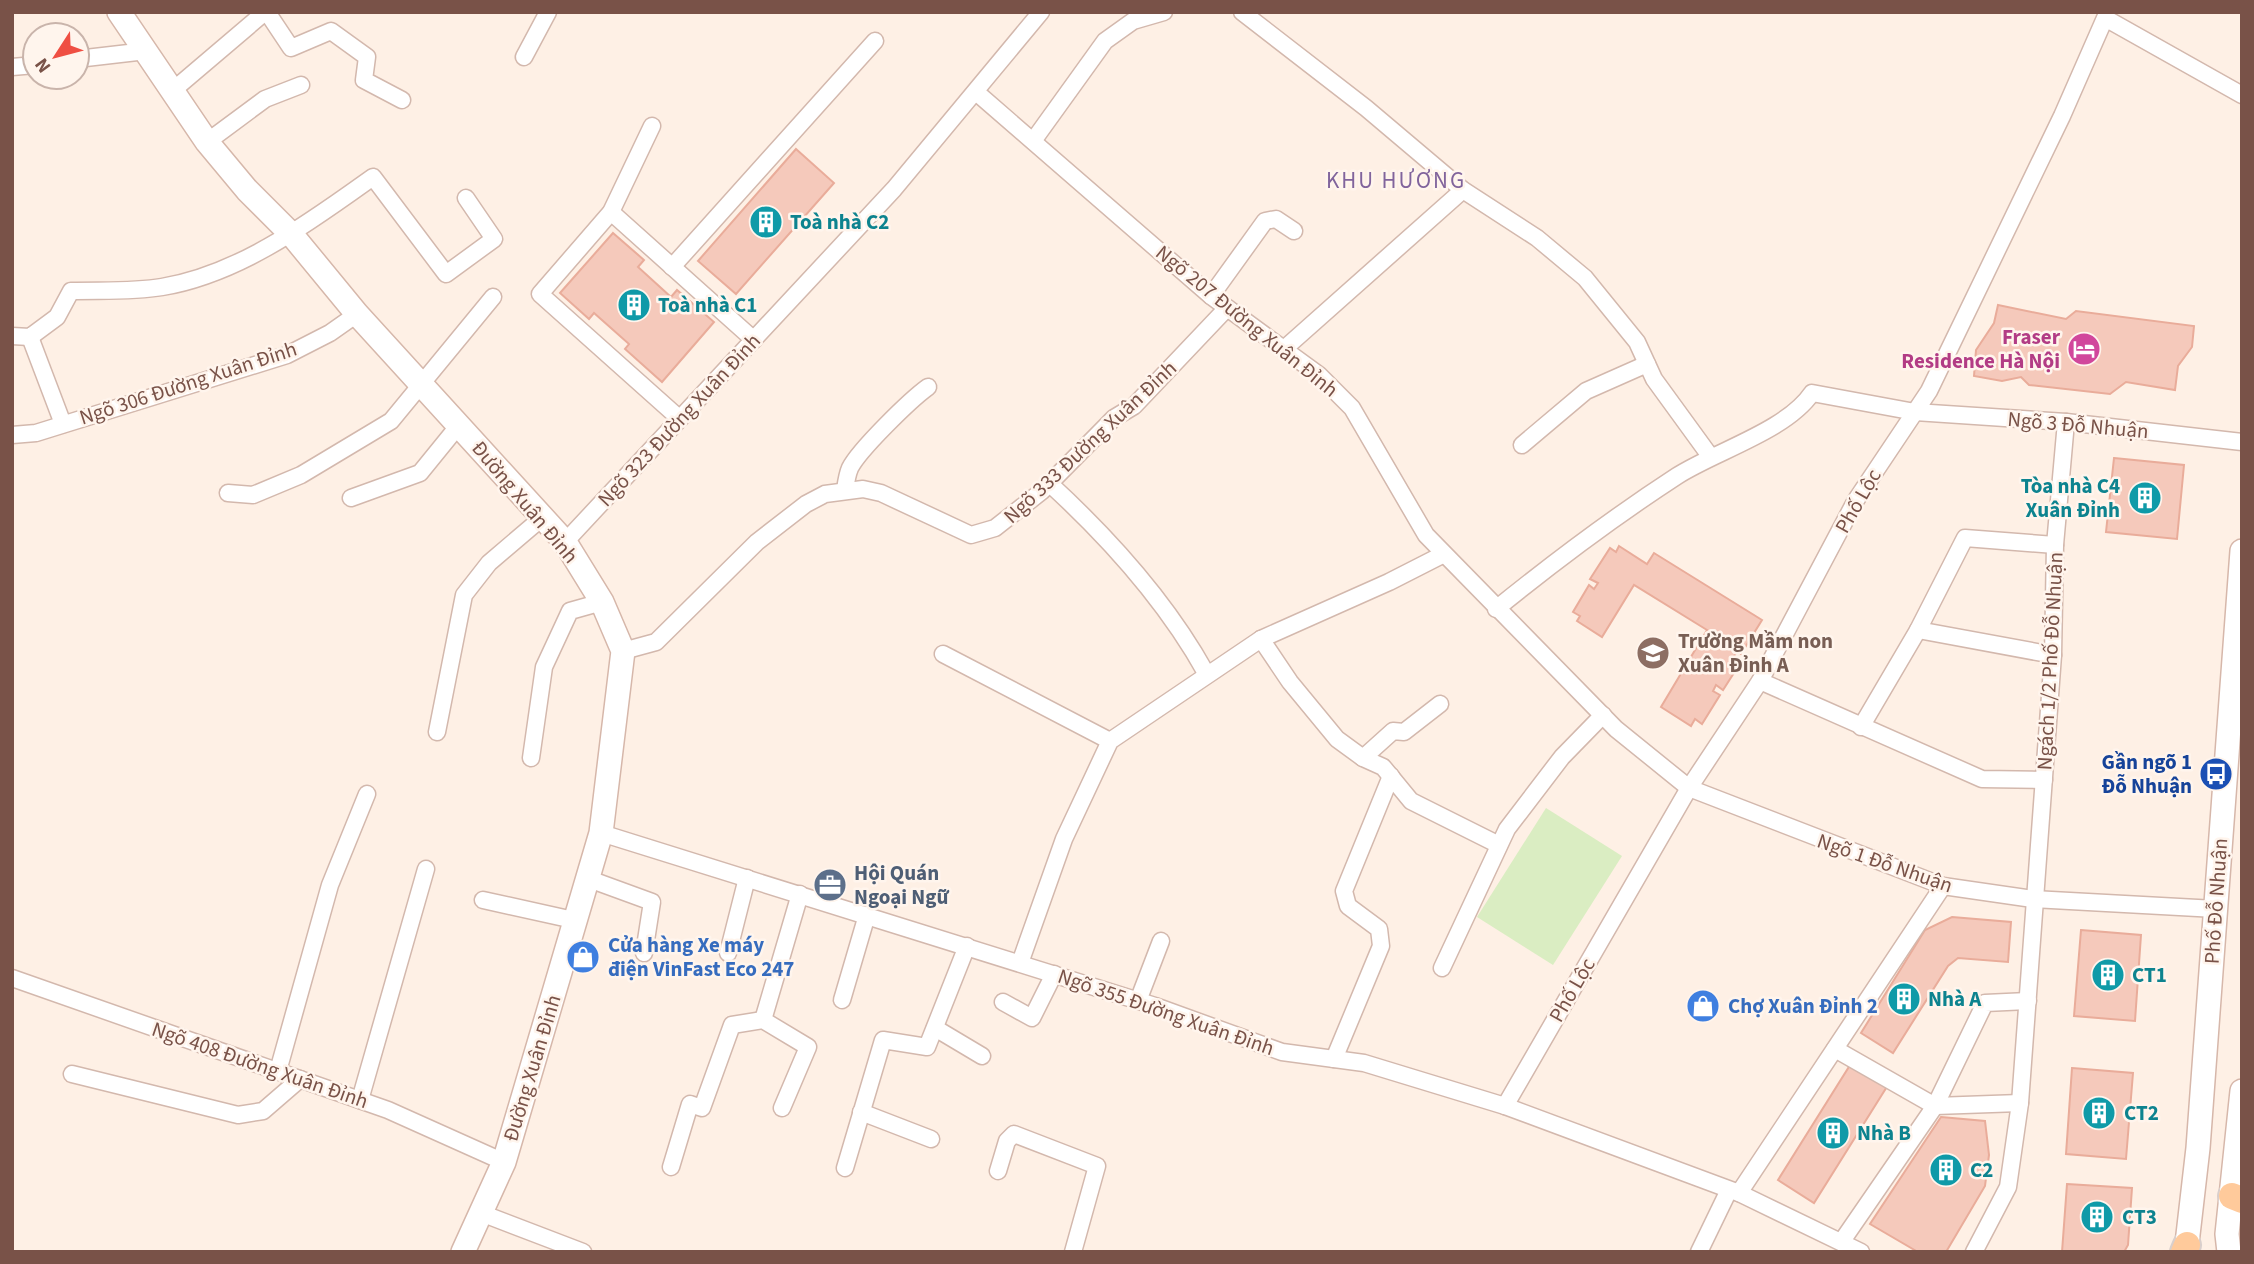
<svg xmlns="http://www.w3.org/2000/svg" width="2254" height="1264" viewBox="0 0 2254 1264" font-family="'Source Sans 3',sans-serif">
	<rect width="100%" height="100%" fill="#fef0e5"/>
	<!-- green -->
	<polygon fill="#daedc2" points="1546,808 1622,856 1553,965 1477,917"/>
	<!-- building -->
	<g fill="#f5c9bb" stroke="#e9ac9a" stroke-width="2">
		<polygon points="796,149 834,183 736,294 698,261"/>
		<polygon points="613,233 644,260 638,267 671,297 677,290 714,322 662,382 625,349 629,344 594,313 589,319 560,293"/>
		<polygon points="1998,305 2066,319 2076,311 2194,326 2192,347 2178,366 2175,390 2126,382 2110,394 2029,385 2021,377 2002,381 1974,376 1976,350 1994,323"/>
		<polygon points="2114,458 2184,465 2177,539 2106,532"/>
		<polygon points="1619,546 1647,564 1654,553 1762,620 1741,654 1737,651 1733,658 1741,662 1723,690 1716,685 1713,691 1720,695 1702,724 1695,719 1691,726 1661,707 1707,630 1634,585 1602,637 1577,621 1580,616 1573,612 1589,585 1594,589 1598,583 1590,579 1610,548 1616,552"/>
		<polygon points="1952,917 2011,922 2008,962 1958,958 1948,966 1893,1053 1861,1033 1925,930"/>
		<polygon points="2081,930 2141,935 2135,1021 2074,1016"/>
		<polygon points="1852,1062 1888,1085 1814,1203 1778,1180"/>
		<polygon points="2072,1068 2133,1073 2126,1159 2066,1154"/>
		<polygon points="1941,1117 1985,1121 1989,1155 1985,1186 1946,1252 1918,1252 1870,1224"/>
		<polygon points="2067,1184 2132,1188 2128,1245 2124,1252 2062,1252"/>
	</g>
	<g fill="none" stroke-linecap="round" stroke-linejoin="round">
		<defs>
			<g id="street">
				<polyline points="267,12 291,48 331,31 367,57 364,80 402,100"/>
				<polyline points="1242,12 1366,108 1463,190 1537,238 1585,278 1637,342 1654,379 1710,456"/>
				<polyline points="524,57 548,12"/>
				<polyline points="77,59 146,51"/>
				<polyline points="12,67 35,65"/>
				<polyline points="171,92 265,12"/>
				<polyline points="976,92 1211,296 1319,375 1352,408 1426,535 1616,729 1689,788 1943,886 2033,899 2216,909"/>
				<polyline points="652,126 611,212 540,294 680,419"/>
				<polyline points="1033,141 1105,41 1133,21 1164,12"/>
				<polyline points="207,142 265,99 301,85"/>
				<polyline points="611,212 754,340"/>
				<polyline points="672,267 875,41"/>
				<polyline points="1211,296 1265,221 1276,219 1294,231"/>
				<path d="M 12,336 L 30,337 L 57,317 L 71,291 C 101,290 133,292 162,287 C 240,274 310,222 373,177 L 446,274 L 494,239 L 466,198"/>
				<polyline points="30,337 63,424"/>
				<polyline points="1284,349 1463,190"/>
				<polyline points="12,435 36,433 287,355 330,333 357,314"/>
				<polyline points="1522,445 1586,391 1647,364"/>
				<path d="M 1050,484 C 1111,540 1166,601 1206,673"/>
				<path d="M 845,490 C 846,483 847,475 850,468 C 859,450 910,400 928,387"/>
				<polyline points="228,493 253,495 301,475 391,421 493,297"/>
				<polyline points="351,498 420,473 459,425"/>
				<polyline points="565,542 894,189 1041,12"/>
				<path d="M 1496,609 C 1554,562 1614,517 1677,476 C 1716,451 1786,431 1812,393 L 1915,412 L 2066,422 L 2242,442"/>
				<polyline points="1918,630 2053,655"/>
				<polyline points="1261,639 1290,682 1337,739 1363,758 1383,767 1411,801 1499,845"/>
				<polyline points="623,651 656,642 757,542 806,504 825,494 863,489 881,493 971,535 995,528 1042,491 1114,418 1134,406 1227,308"/>
				<polyline points="943,654 1110,741"/>
				<polyline points="1760,681 1982,779 2044,780"/>
				<polyline points="1861,727 1918,630 1965,538 2055,545"/>
				<polyline points="437,732 464,595 489,563 543,517"/>
				<polyline points="531,758 544,667 570,611 602,602"/>
				<polyline points="1363,758 1393,731 1404,732 1440,704"/>
				<polyline points="601,833 1155,1006 1282,1052 1364,1063 1505,1106 1739,1193 1943,886"/>
				<polyline points="589,879 652,902 644,953"/>
				<polyline points="483,900 578,921"/>
				<polyline points="728,953 747,878"/>
				<polyline points="1020,963 1064,839 1110,741 1261,639 1389,582 1444,554"/>
				<polyline points="1442,968 1507,829 1562,757 1603,715"/>
				<polyline points="12,978 388,1110 504,1162"/>
				<polyline points="842,1000 867,915"/>
				<polyline points="1138,1001 1161,941"/>
				<polyline points="1003,1002 1032,1018 1054,974"/>
				<polyline points="763,1020 800,894"/>
				<polyline points="935,1028 982,1056"/>
				<polyline points="1835,1049 1935,1106 2020,1103"/>
				<polyline points="1334,1059 1381,946 1379,929 1348,906 1344,891 1391,776"/>
				<polyline points="278,1071 330,885 367,794"/>
				<polyline points="72,1074 238,1115 263,1111 300,1079"/>
				<polyline points="360,1100 426,869"/>
				<polyline points="1505,1106 1689,788 1760,681 1856,500 1929,391 2062,116 2105,18 2242,95"/>
				<polyline points="861,1112 931,1139"/>
				<polyline points="671,1167 690,1104 702,1108 732,1025 763,1020 808,1047 782,1108"/>
				<polyline points="845,1168 883,1040 927,1047 967,946"/>
				<polyline points="998,1171 1007,1141 1014,1134 1097,1166 1073,1252"/>
				<polyline points="1739,1193 1861,1252"/>
				<polyline points="481,1213 583,1252"/>
				<polyline points="1842,1241 1935,1106 1985,1003 2028,1001"/>
				<polyline points="1699,1252 1729,1190"/>
				<polyline points="1974,1252 2008,1187 2020,1103 2053,655 2055,545 2066,422"/>
			</g>
			<g id="secondary">
				<polyline points="119,12 207,142 247,190 292,235 357,314 565,542 602,602 623,651 601,833 504,1162 463,1252"/>
				<polyline points="2186,1252 2198,1148 2242,551"/>
				<polyline points="2229,1252 2227,1234 2242,1091"/>
			</g>
			<g id="primary">
				<polyline points="2232,1196 2242,1200"/>
				<polyline points="2184,1252 2187,1245"/>
			</g>
		</defs>
		<!-- street casing -->
		<use href="#street" stroke="#d3b8ad" stroke-width="19"/>
		<!-- secondary casing -->
		<use href="#secondary" stroke="#d6b7aa" stroke-width="26"/>
		<!-- primary casing -->
		<use href="#primary" stroke="#d9cfcc" stroke-width="30"/>
		<!-- street -->
		<use href="#street" stroke="#fff" stroke-width="16"/>
		<!-- secondary -->
		<use href="#secondary" stroke="#fff" stroke-width="23"/>
		<!-- primary -->
		<use href="#primary" stroke="#ffca9b" stroke-width="26"/>
	</g>
	<!-- icons -->
	<defs>
		<symbol id="building-disc" viewBox="-11 -11 22 22"><circle r="9.5" fill="#0f9aa8" stroke="#fff5ed"/><path d="M-4-6H4V6H1V3H-1V6H-4ZM-2.5-4.3h1.7v1.8h-1.7ZM.8-4.3h1.7v1.8H.8ZM-2.5-1h1.7V.8h-1.7ZM.8-1h1.7V.8H.8Z" fill="#fff"/></symbol>
		<symbol id="hotel-disc" viewBox="-11 -11 22 22"><circle r="9.5" fill="#d1479c" stroke="#fff5ed"/><path d="M-6-4.5h1.5V1H6V5H4.5V3h-9V5H-6ZM-4 0a1.8 1.8 0 1 1 3.6 0ZM.5 0V-2.5h3Q6-2.5 6 0Z" fill="#fff"/></symbol>
		<symbol id="school-disc" viewBox="-11 -11 22 22"><circle r="9.5" fill="#8d6e63" stroke="#fff5ed"/><path d="M0-5L7-2L0 1L-7-2ZM-4 1L0 2.5L4 1V4Q0 6-4 4Z" fill="#fff"/></symbol>
		<symbol id="bus-disc" viewBox="-11 -11 22 22"><circle r="9.5" fill="#1a4fb4" stroke="#fff5ed"/><path d="M-5-6H5V4H4V6H2V4H-2V6H-4V4H-5ZM-3.5-4V0h7V-4ZM-3.5 1.2v1.5H-2V1.2ZM2 1.2v1.5H3.5V1.2Z" fill="#fff"/></symbol>
		<symbol id="office-disc" viewBox="-11 -11 22 22"><circle r="9.5" fill="#5c6f8a" stroke="#fff5ed"/><path d="M-6-3h4V-5.5h4V-3h4V5H-6ZM-1-4.5V-3h2v-1.5ZM-6 0V1H6V0Z" fill="#fff"/></symbol>
		<symbol id="shop-disc" viewBox="-11 -11 22 22"><circle r="9.5" fill="#3f7fe0" stroke="#fff5ed"/><path d="M-5-2.5h2.3a2.7 3.5 0 0 1 5.4 0H5L5.5 6h-11ZM-1.5-2.5h3a1.5 2.3 0 0 0-3 0Z" fill="#fff"/></symbol>
	</defs>
	<g fill-rule="evenodd">
		<use href="#building-disc" x="747" y="203" width="38" height="38"/>
		<use href="#building-disc" x="615" y="286" width="38" height="38"/>
		<use href="#hotel-disc" x="2065" y="330" width="38" height="38"/>
		<use href="#building-disc" x="2126" y="479" width="38" height="38"/>
		<use href="#school-disc" x="1634" y="634" width="38" height="38"/>
		<use href="#bus-disc" x="2197" y="755" width="38" height="38"/>
		<use href="#office-disc" x="811" y="866" width="38" height="38"/>
		<use href="#shop-disc" x="564" y="938" width="38" height="38"/>
		<use href="#building-disc" x="2089" y="956" width="38" height="38"/>
		<use href="#building-disc" x="1885" y="980" width="38" height="38"/>
		<use href="#shop-disc" x="1684" y="987" width="38" height="38"/>
		<use href="#building-disc" x="2080" y="1094" width="38" height="38"/>
		<use href="#building-disc" x="1814" y="1114" width="38" height="38"/>
		<use href="#building-disc" x="1927" y="1151" width="38" height="38"/>
		<use href="#building-disc" x="2078" y="1198" width="38" height="38"/>
	</g>
	<g text-anchor="middle" dominant-baseline="central" stroke-width="5" stroke-linejoin="round" paint-order="stroke">
		<!-- culture labels -->
		<g font-size="21" font-weight="bold" fill="#0d838f" stroke="#fff5ed" text-anchor="start">
			<text x="790" y="222">Toà nhà C2</text>
			<text x="658" y="305">Toà nhà C1</text>
			<text x="2120" y="486" text-anchor="end">Tòa nhà C4<tspan x="2120" dy="24">Xuân Đỉnh</tspan></text>
			<text x="2132" y="975">CT1</text>
			<text x="1928" y="999">Nhà A</text>
			<text x="2124" y="1113">CT2</text>
			<text x="1857" y="1133">Nhà B</text>
			<text x="1970" y="1170">C2</text>
			<text x="2122" y="1217">CT3</text>
		</g>
		<!-- street labels -->
		<g font-size="21" fill="#795248" stroke="#fff5ed">
			<text transform="translate(1247 321) rotate(39)">Ngõ 207 Đường Xuân Đỉnh</text>
			<text transform="translate(188 383) rotate(-18)">Ngõ 306 Đường Xuân Đỉnh</text>
			<text transform="translate(679 420) rotate(-47)">Ngõ 323 Đường Xuân Đỉnh</text>
			<text transform="translate(2078 425) rotate(5)">Ngõ 3 Đỗ Nhuận</text>
			<text transform="translate(1090 442) rotate(-43)">Ngõ 333 Đường Xuân Đỉnh</text>
			<text transform="translate(1858 501) rotate(-60)">Phố Lộc</text>
			<text transform="translate(525 502) rotate(50)">Đường Xuân Đỉnh</text>
			<text transform="translate(2050 661) rotate(-87)">Ngách 1/2 Phố Đỗ Nhuận</text>
			<text transform="translate(1885 863) rotate(19)">Ngõ 1 Đỗ Nhuận</text>
			<text transform="translate(2216 901) rotate(-86)">Phố Đỗ Nhuận</text>
			<text transform="translate(1572 990) rotate(-60)">Phố Lộc</text>
			<text transform="translate(1166 1012) rotate(19)">Ngõ 355 Đường Xuân Đỉnh</text>
			<text transform="translate(260 1065) rotate(19)">Ngõ 408 Đường Xuân Đỉnh</text>
			<text transform="translate(532 1068) rotate(-73)">Đường Xuân Đỉnh</text>
		</g>
		<!-- hotel labels -->
		<g font-size="21" font-weight="bold" fill="#b23c85" stroke="#fff5ed" text-anchor="end">
			<text x="2060" y="337">Fraser<tspan x="2060" dy="24">Residence Hà Nội</tspan></text>
		</g>
		<!-- education labels -->
		<g font-size="21" font-weight="bold" fill="#785e54" stroke="#fff5ed" text-anchor="start">
			<text x="1678" y="641">Trường Mầm non<tspan x="1678" dy="24">Xuân Đỉnh A</tspan></text>
		</g>
		<!-- transit labels -->
		<g font-size="21" font-weight="bold" fill="#164399" stroke="#fff5ed" text-anchor="end">
			<text x="2192" y="762">Gần ngõ 1<tspan x="2192" dy="24">Đỗ Nhuận</tspan></text>
		</g>
		<!-- service labels -->
		<g font-size="21" font-weight="bold" fill="#4e5e75" stroke="#fff5ed" text-anchor="start">
			<text x="854" y="873">Hội Quán<tspan x="854" dy="24">Ngoại Ngữ</tspan></text>
		</g>
		<!-- shop labels -->
		<g font-size="21" font-weight="bold" fill="#366cbe" stroke="#fff5ed" text-anchor="start">
			<text x="608" y="945">Cửa hàng Xe máy<tspan x="608" dy="24">điện VinFast Eco 247</tspan></text>
			<text x="1728" y="1006">Chợ Xuân Đỉnh 2</text>
		</g>
		<!-- neighbourhood labels -->
		<g font-size="23" letter-spacing="2" fill="#81649c" stroke="#fff5ed">
			<text x="1396" y="180">KHU HƯƠNG</text>
		</g>
	</g>
	<!-- border -->
	<rect width="2254" height="1264" fill="none" stroke="#795248" stroke-width="28"/>
	<!-- north arrow -->
	<g transform="translate(56 56) rotate(234)"><circle r="33" fill="#fff5ed" stroke="#c9b4ab" stroke-width="2"/>
	<path d="M0-5L12 26L0 18L-12 26Z" fill="#ef4f43"/>
	<text y="-10" font-size="19" font-weight="bold" text-anchor="middle" fill="#795248">N</text>
	</g>
</svg>
